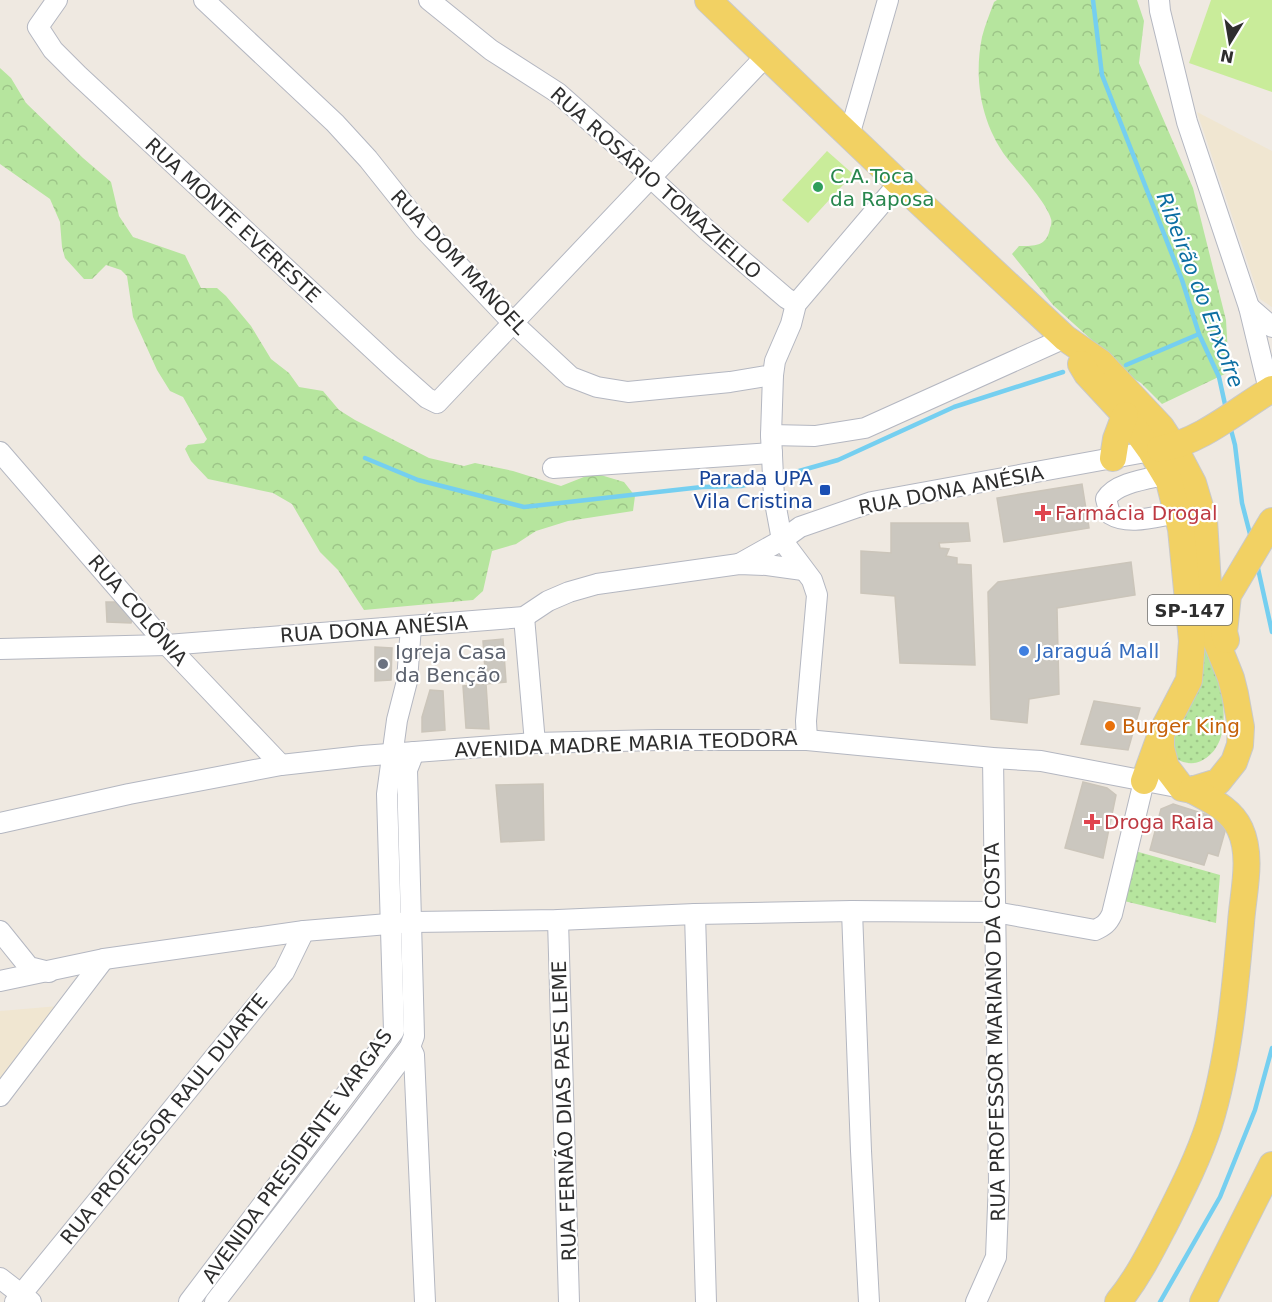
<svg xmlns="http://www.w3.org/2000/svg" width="1272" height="1302" viewBox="0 0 1272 1302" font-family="'DejaVu Sans',sans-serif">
	<defs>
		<pattern id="grass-dots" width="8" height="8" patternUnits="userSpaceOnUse" patternTransform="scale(1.5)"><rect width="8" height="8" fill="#b6e59e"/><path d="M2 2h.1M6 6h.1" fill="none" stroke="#9dc588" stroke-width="1.8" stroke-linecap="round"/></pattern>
		<pattern id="forest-crowns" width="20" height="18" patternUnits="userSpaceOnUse" patternTransform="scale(1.5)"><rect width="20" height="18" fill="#b6e59e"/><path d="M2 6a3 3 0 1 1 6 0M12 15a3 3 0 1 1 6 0" fill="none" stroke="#9dc588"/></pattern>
	</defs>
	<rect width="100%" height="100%" fill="#efe9e1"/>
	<!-- education -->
	<g fill="#f0e6d1">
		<polygon points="1197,112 1272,151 1272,307 1260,299"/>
		<polygon points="59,1006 0,1084 0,1011"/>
	</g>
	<!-- grass -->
	<g fill="url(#grass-dots)">
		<path d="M 1198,648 L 1213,648 C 1219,680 1239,743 1201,761 C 1190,766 1180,762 1171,755 L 1172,720 Z"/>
		<polygon points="1135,851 1220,875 1216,923 1124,901"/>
	</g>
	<!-- forest -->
	<g fill="url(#forest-crowns)">
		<path d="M 997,0 L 1137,0 L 1144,21 L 1139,63 L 1193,188 L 1226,320 L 1229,372 L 1162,404 L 1141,383 L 1109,364 L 1094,342 L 1053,305 L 1012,254 L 1019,246 C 1034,246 1047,247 1050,228 C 1051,226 1052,221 1051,219 C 1047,204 1022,176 1011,163 C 982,128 973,81 982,37 C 985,25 990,13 994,2 Z"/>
		<polygon points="0,68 11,78 26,103 83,158 111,182 119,216 133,237 185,255 201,288 217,288 226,296 251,326 271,359 289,373 299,387 323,391 339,410 355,420 429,458 464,466 475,463 513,471 561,486 594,473 624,482 635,496 633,511 568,521 536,531 516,544 492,551 483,591 473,600 364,610 338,570 320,552 292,504 273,493 208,479 191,461 185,449 188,445 204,443 207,439 183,397 170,391 157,370 133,317 127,276 121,270 106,265 92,279 84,279 65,258 62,247 60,222 50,199 0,164"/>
	</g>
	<!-- pitch -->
	<g fill="#c9ec9a">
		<polygon points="1211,0 1272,0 1272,92 1189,63"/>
		<polygon points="827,151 853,174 808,223 782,200"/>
	</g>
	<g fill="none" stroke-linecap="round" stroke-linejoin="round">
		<!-- stream -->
		<g stroke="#75cff0" stroke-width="4.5">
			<polyline points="1093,0 1102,75 1182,280 1199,334 1219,377 1226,409"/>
			<polyline points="1126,365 1199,334"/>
			<polyline points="1230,426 1235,445 1242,503 1251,538"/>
			<polyline points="365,458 418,480 524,507 702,487 741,486 767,480"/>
			<polyline points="778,477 838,460 954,407 1063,372"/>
			<polyline points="1257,564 1272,632"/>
			<polyline points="1160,1302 1220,1197 1255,1110 1272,1048"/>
		</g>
	</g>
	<!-- building -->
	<g fill="#cbc7bf" stroke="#cbc5ba" stroke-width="1.5">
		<polygon points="1082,484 1089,528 1004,542 997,498"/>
		<polygon points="891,523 968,523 970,541 939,543 940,548 949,549 946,556 957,558 957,564 971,565 975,665 900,663 895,596 861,593 861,551 891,553"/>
		<polygon points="1131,562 1135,595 1057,608 1059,694 1029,699 1027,723 991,719 988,592 998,582"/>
		<polygon points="106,602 115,602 133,618 131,623 107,622"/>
		<polygon points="503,639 506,682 486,684 483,641"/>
		<polygon points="375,647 392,648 391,680 375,681"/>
		<polygon points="486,684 489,729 466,728 463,686"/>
		<polygon points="430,690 443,691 445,730 422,732 422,717"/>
		<polygon points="1094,701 1140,708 1128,750 1081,744"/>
		<polygon points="1083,782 1107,788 1116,795 1103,858 1065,848"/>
		<polygon points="543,784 544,840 501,842 496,785"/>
		<polygon points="1173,804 1220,819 1226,828 1218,856 1208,853 1204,865 1150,850 1161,809"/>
	</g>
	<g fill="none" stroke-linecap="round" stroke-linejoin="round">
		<defs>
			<g id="minor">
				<polyline points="57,0 38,27 53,50 78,75 392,367 427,398 437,403 765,57"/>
				<polyline points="204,0 335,123 368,159 423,228 513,323 571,377 597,387 628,392 730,382 773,375"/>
				<polyline points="429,0 491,50 558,93 647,172 650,177 708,231 786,298 796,304"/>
				<polyline points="1159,0 1160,11 1187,122 1249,307 1269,390"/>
				<polyline points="849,136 888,0"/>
				<polyline points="1249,307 1272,327"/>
				<polyline points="771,435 815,436 865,428 1065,338"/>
				<polyline points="0,452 167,645 281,765"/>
				<polyline points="553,468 772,453"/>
				<path d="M 1165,475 C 1147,479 1115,483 1106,499 L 1110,514 C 1129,526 1157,516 1178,513"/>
				<polyline points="739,564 782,540 800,527 872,502 1151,451"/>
				<polyline points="524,617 535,743"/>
				<polyline points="0,649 167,645 524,617 548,601 569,592 597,584 739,564 767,565 803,570"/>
				<polyline points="807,740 806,721 817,595 812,580 782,540 774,497 771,435 773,375 775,361 791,324 796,304 899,183"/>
				<polyline points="0,823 129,794 281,765 362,756 535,743 658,740 807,740 993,758 1041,761 1182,788"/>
				<polyline points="852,911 861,1151 869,1302"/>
				<polyline points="695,914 706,1302"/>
				<polyline points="558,920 569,1302"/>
				<polyline points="0,931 29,967 49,972"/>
				<path d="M 0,981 L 104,959 L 304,931 L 412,922 L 558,920 L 695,914 L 852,911 L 995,912 L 1095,930 C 1104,926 1108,923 1112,914 L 1144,781"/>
				<polyline points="410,1047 414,1055 425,1302"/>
				<polyline points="0,1096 104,959"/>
				<polyline points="0,1278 31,1302"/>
				<polyline points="15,1302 284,972 304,931"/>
				<polyline points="189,1302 394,1031 387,794 397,720 407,681 411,626"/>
				<polyline points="215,1302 353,1123 410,1047 414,1036 407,770 414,752"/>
				<polyline points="976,1302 996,1257 999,1181 993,758"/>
			</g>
			<g id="major">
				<polyline points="708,0 899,183 1065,338 1100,362 1161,427 1174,447 1193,483 1204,520 1210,617 1213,633 1231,678 1235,694 1241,727 1240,745 1234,762 1218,782 1192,790 1182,788 1166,767 1161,748 1161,734"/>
				<polyline points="1081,364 1087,374 1125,415 1151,451 1169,481 1181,529 1192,641 1189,680 1161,734 1144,781"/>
				<path d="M 1160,449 C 1201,442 1237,410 1272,389"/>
				<polyline points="1113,458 1116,439 1125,415"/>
				<polyline points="1226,640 1224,632 1228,595 1272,521"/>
				<path d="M 1118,1302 C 1137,1279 1151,1251 1165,1224 C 1181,1192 1198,1159 1209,1125 C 1229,1060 1235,991 1241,923 C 1243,893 1253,857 1240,829 C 1231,809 1210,800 1192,790"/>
				<polyline points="1203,1302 1272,1165"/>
			</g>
		</defs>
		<!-- minor casing -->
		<use href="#minor" stroke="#b4b7c1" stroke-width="22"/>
		<!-- major casing -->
		<use href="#major" stroke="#c9c9c9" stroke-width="28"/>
		<!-- minor -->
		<use href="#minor" stroke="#fff" stroke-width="20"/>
		<!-- major -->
		<use href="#major" stroke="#f2d163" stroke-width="26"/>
	</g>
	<!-- markers -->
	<circle fill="#2e9e5b" stroke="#fff" stroke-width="2" cx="818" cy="187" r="6"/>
	<rect fill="#1a4fb4" stroke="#fff" stroke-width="2" x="819" y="484" width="12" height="12" rx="3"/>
	<g fill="#e0444e" stroke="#fff" stroke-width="2">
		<path d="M1040 504h6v6h6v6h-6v6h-6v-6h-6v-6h6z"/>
		<path d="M1089 813h6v6h6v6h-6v6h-6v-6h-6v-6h6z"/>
	</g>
	<circle fill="#3f7fe0" stroke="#fff" stroke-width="2" cx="1024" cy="651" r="6"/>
	<circle fill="#6b7280" stroke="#fff" stroke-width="2" cx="383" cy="664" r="6"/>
	<circle fill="#e8710a" stroke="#fff" stroke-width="2" cx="1110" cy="726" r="6"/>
	<g text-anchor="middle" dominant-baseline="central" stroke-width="4.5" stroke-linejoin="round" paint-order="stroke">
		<!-- shield labels -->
		<rect fill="#fff" stroke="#6d6d6d" stroke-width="1.5" x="1148" y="595" width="84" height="30" rx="4.5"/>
		<g font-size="18" font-weight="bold" fill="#2e2e2e">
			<text x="1190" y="610">SP-147</text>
		</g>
		<!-- leisure labels -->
		<g font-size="20" fill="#27864d" stroke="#fff" text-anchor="start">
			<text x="830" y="176">C.A.Toca<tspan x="830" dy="23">da Raposa</tspan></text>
		</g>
		<!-- street labels -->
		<g font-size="20" fill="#2e2e2e" stroke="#fff">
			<text transform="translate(656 183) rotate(42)">RUA ROSÁRIO TOMAZIELLO</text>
			<text transform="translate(233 220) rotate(43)">RUA MONTE EVERESTE</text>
			<text transform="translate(459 262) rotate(47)">RUA DOM MANOEL</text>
			<text transform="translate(951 490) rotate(-11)">RUA DONA ANÉSIA</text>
			<text transform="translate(138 610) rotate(49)">RUA COLÔNIA</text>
			<text transform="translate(374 629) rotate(-4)">RUA DONA ANÉSIA</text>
			<text transform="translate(626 744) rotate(-2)">AVENIDA MADRE MARIA TEODORA</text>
			<text transform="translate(995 1032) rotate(-91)">RUA PROFESSOR MARIANO DA COSTA</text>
			<text transform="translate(564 1111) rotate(-92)">RUA FERNÃO DIAS PAES LEME</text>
			<text transform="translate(164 1119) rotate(-51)">RUA PROFESSOR RAUL DUARTE</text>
			<text transform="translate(297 1156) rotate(-54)">AVENIDA PRESIDENTE VARGAS</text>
		</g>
		<!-- transit labels -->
		<g font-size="20" fill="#164399" stroke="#fff" text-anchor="end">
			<text x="813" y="478">Parada UPA<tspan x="813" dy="23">Vila Cristina</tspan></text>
		</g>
		<!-- health labels -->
		<g font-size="20" fill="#be3a42" stroke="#fff" text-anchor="start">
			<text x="1055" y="513">Farmácia Drogal</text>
			<text x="1104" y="822">Droga Raia</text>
		</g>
		<!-- shop labels -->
		<g font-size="20" fill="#366cbe" stroke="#fff" text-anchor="start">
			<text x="1036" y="651">Jaraguá Mall</text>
		</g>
		<!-- worship labels -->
		<g font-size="20" fill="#5b616d" stroke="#fff" text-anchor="start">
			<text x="395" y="652">Igreja Casa<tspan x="395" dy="23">da Benção</tspan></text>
		</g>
		<!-- food labels -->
		<g font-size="20" fill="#c56008" stroke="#fff" text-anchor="start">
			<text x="1122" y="726">Burger King</text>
		</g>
		<!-- water labels -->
		<g font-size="21" font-style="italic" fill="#0d6fa3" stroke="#fff">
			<text transform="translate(1200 290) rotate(69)">Ribeirão do Enxofre</text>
		</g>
	</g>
	<!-- north arrow -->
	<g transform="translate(1230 42) rotate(191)" stroke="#ffffff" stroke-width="4.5" paint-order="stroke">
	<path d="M0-4.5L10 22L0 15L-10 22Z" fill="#2e2e2e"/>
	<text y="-9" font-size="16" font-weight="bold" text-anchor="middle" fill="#2e2e2e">N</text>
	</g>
</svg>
